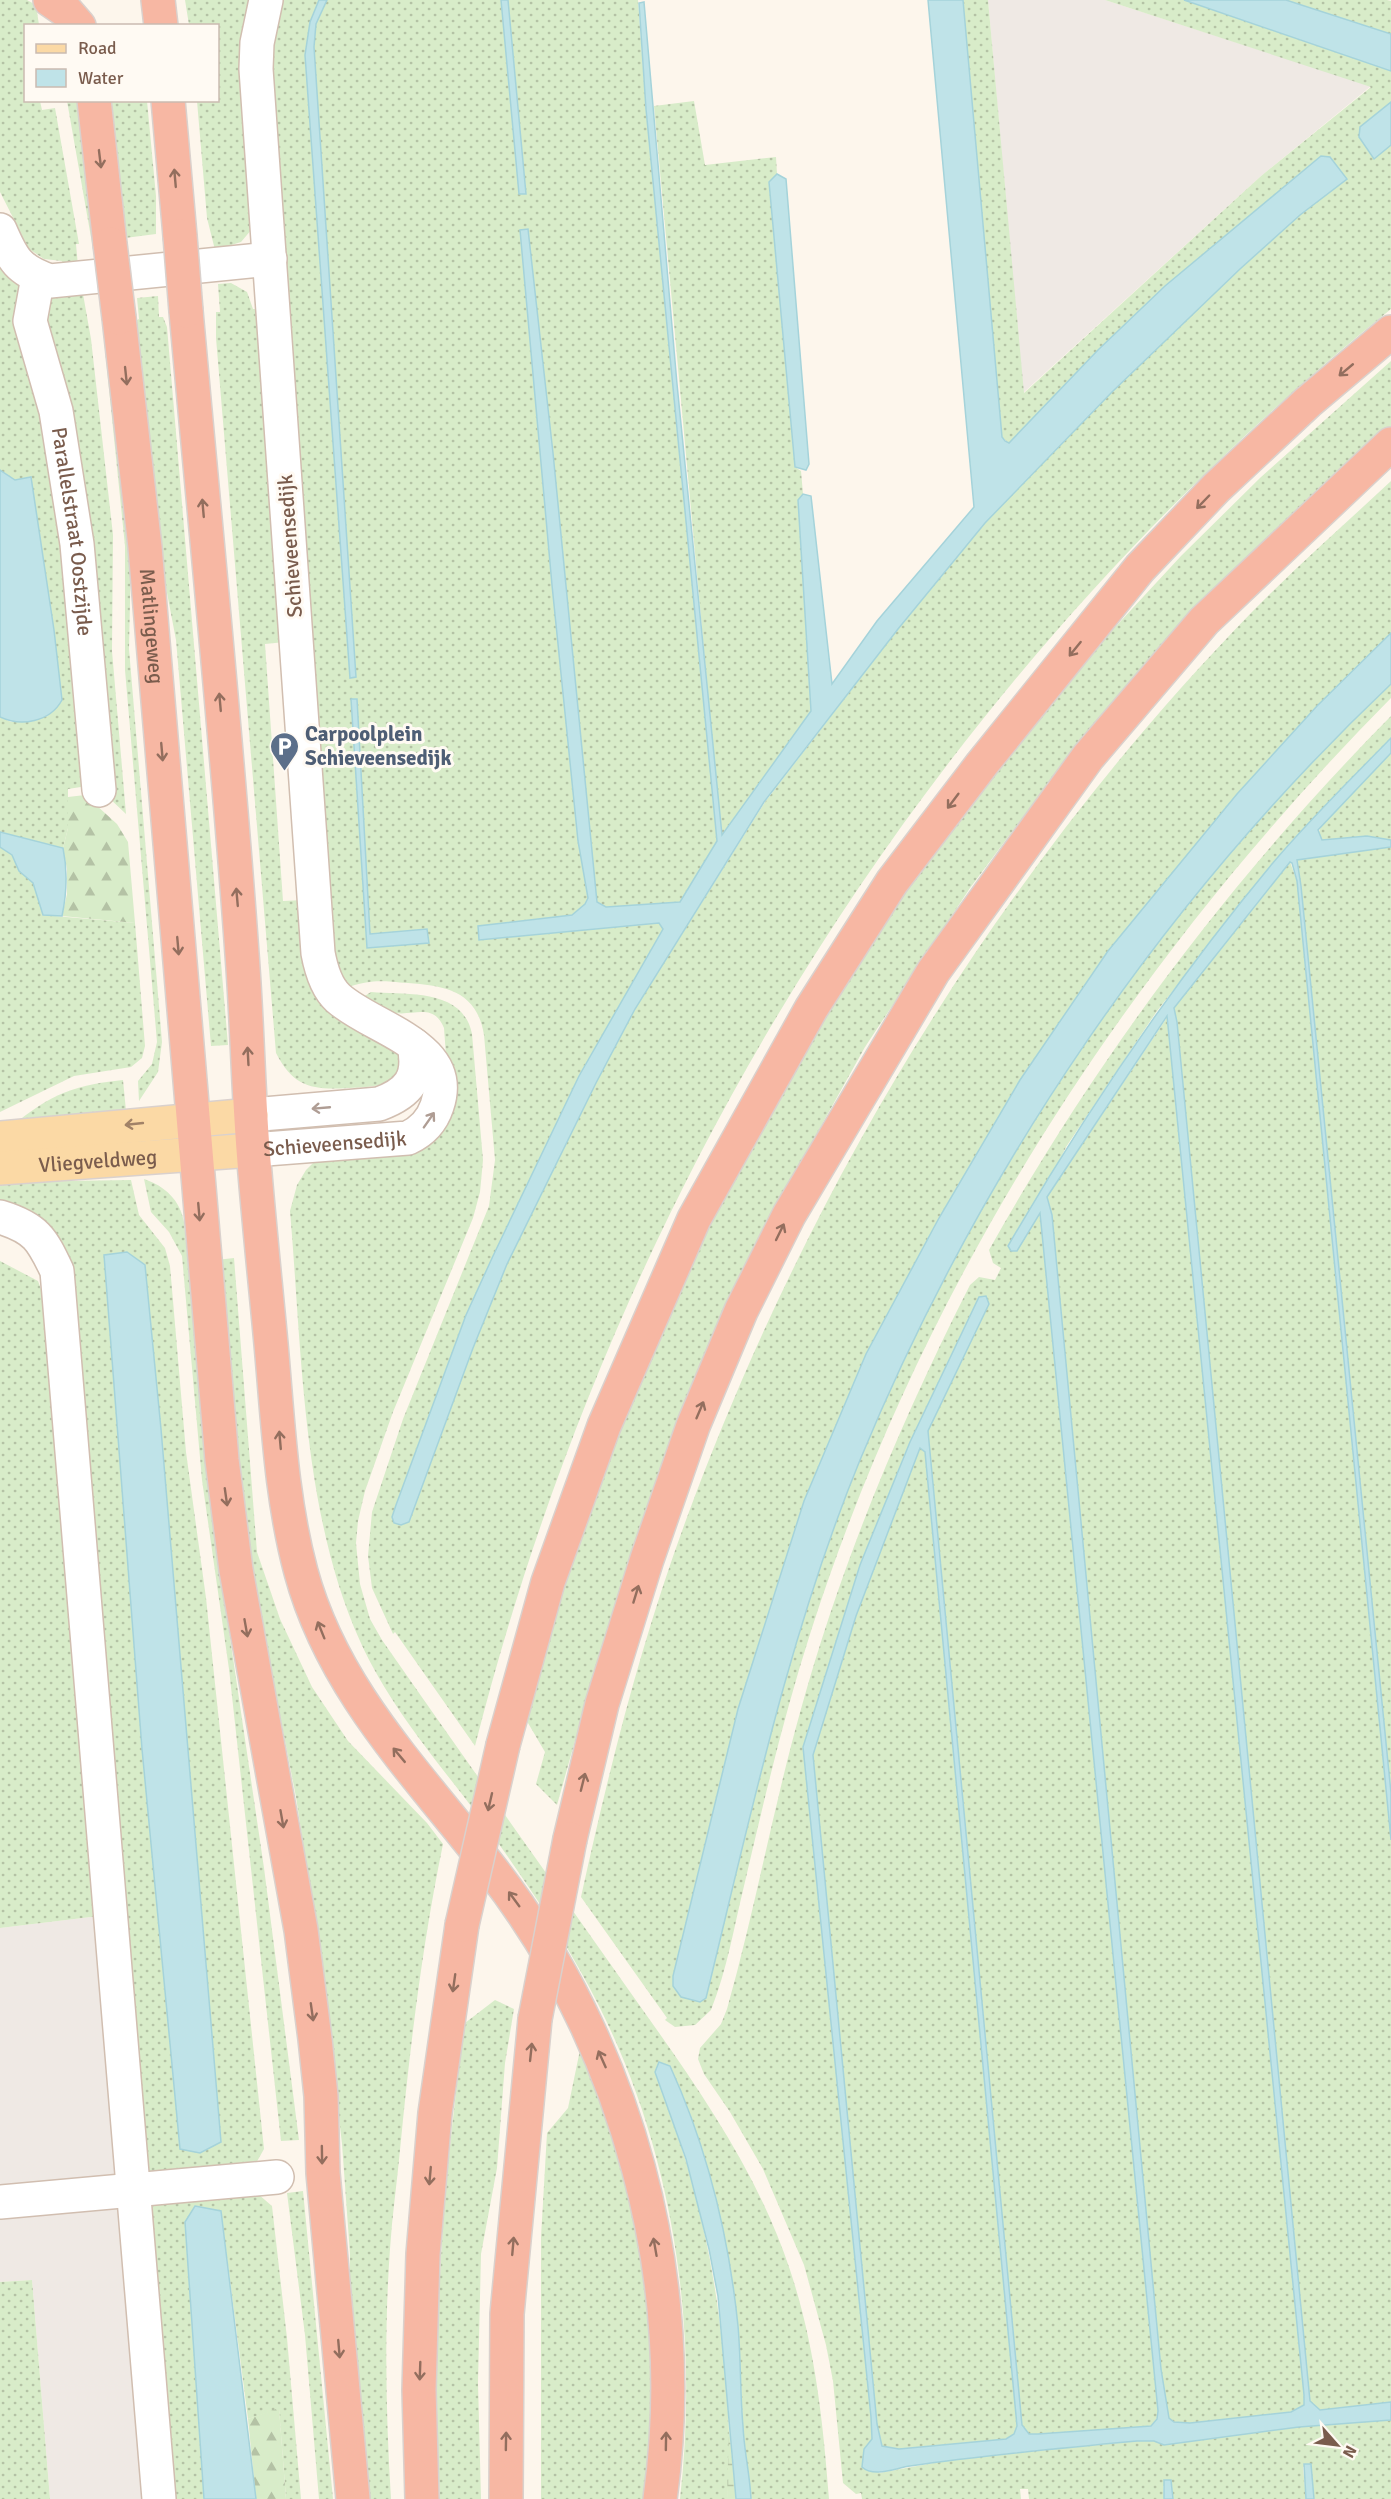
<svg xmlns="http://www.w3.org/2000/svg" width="1391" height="2499" viewBox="0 0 1391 2499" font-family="Signika,sans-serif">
	<defs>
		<pattern id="grass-dots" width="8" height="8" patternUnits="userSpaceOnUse" patternTransform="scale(1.5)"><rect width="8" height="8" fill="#d8ecc9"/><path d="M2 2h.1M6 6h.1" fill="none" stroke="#b4c2a5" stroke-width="1.8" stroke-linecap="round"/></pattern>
		<pattern id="forest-firs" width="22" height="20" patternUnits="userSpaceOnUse" patternTransform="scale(1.5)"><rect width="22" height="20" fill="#d8ecc9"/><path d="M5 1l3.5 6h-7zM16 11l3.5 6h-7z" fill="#b4c2a5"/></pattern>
		<pattern id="wetland-marsh" width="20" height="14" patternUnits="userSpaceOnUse" patternTransform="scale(1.5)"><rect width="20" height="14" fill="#d8ecc9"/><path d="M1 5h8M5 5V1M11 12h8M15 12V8" fill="none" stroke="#b4c2a5"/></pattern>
	</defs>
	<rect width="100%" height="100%" fill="#fdf6ec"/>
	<!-- industrial -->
	<g fill="#efe9e4">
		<polygon points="988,0 1105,0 1371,86 1261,176 1023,393"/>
		<polygon points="99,1916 121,2181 0,2191 0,1928"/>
		<polygon points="133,2197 159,2499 50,2499 32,2280 0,2282 0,2209"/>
	</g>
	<!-- grass -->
	<g fill="url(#grass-dots)" fill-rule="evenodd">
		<polygon points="0,0 27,0 36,5 39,25 26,26 26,100 40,101 42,110 55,108 79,244 76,244 78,266 63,268 62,261 44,259 29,249 0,192"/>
		<polygon points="185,0 254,0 252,229 241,242 215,250 207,218 197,101 218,100 218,26 189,25"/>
		<path d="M 277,0 L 319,0 L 310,22 L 305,55 L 350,677 L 356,677 L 314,47 L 316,24 L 327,0 L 501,0 L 519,194 L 526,193 L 508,0 L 638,0 L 646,109 L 717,841 L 680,902 L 606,907 L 597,902 L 553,453 L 528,229 L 588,898 L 585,904 L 572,915 L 478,926 L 479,940 L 660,923 L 663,929 L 579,1076 L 466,1315 L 396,1505 L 392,1517 L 394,1523 L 401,1525 L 409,1522 L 473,1348 L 507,1264 L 596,1083 L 635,1009 L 765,802 L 898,629 L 985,523 L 1112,392 L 1240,269 L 1300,215 L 1347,179 L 1321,157 L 1165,286 L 1098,350 L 1009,443 L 1002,437 L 963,0 L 988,0 L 1024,393 L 1261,176 L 1371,87 L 1105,0 L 1184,0 L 1391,71 L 1391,102 L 1360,127 L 1374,159 L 1391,145 L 1391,309 C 935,677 619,1179 475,1746 L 395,1632 L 393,1634 L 372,1588 L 368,1556 L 372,1512 L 403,1419 L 489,1206 L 495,1160 L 484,1035 C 477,991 446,986 408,983 C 381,981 374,979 348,987 L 334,973 L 268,91 ZM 352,699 L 357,699 L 370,935 L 427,929 L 428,943 L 367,948 Z"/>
		<polygon points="1286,0 1387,0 1391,1 1391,34"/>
		<polygon points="67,101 80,101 95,242 92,243"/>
		<polygon points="105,101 147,101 156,196 156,234 125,238"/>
		<polygon points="694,101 705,165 776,157 777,174 769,183 795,467 801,471 803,494 798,500 811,711 721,836 654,106"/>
		<polygon points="0,260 18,285 55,458 87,786 68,789 68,828 63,848 0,832 0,717 11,722 48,716 57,660 54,630 31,478 15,480 0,470"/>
		<path d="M 231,283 L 247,292 L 253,309 L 262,309 L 285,642 L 265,644 L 283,901 L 303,900 L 306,943 L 400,1055 L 401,1073 C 380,1088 375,1086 349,1088 C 313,1090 294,1088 276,1053 L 216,338 L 216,312 L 220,312 L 218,284 Z"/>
		<polygon points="59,292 60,298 83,294 91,339 113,535 112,651 126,814 107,796 41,308 46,300"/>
		<polygon points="158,296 159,317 163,317 167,327 228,1045 211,1046 176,640 156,535 135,321 139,319 137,298"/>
		<polygon points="109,339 131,555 129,649 162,1042 158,1072 139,1101 138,1081 152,1064 157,1042 125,670 125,546 104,340"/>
		<polygon points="1391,361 1391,426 1321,489 1102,718 1044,789 970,888 865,1047 791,1180 649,1503 596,1666 557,1805 536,1784 545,1752 528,1723 529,1699 561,1590 624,1415 716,1210 842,986 913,880 968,804 1081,664 1181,556 1261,477"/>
		<path d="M 1391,481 L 1391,633 L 1317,706 L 1237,794 L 1108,951 L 1020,1080 L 939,1218 L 866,1354 L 804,1501 L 738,1709 L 673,1976 L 694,2000 L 706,1998 C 750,1817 789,1633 860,1460 C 980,1169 1163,900 1391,684 L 1391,698 C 1130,962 925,1276 811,1631 C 784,1715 764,1800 744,1886 C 734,1927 727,1970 711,2010 L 695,2025 L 675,2027 L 665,2020 L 667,2018 L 581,1897 C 609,1769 641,1642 686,1520 C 810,1183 1001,870 1251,613 C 1296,567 1344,525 1391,481 Z"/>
		<path d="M 1391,716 L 1391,738 L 1273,863 L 1157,1011 L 1066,1147 L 1017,1251 L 1040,1211 L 1158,2411 L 1157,2418 L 1151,2426 L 1038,2434 L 1029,2434 L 1022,2425 L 928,1431 L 986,1296 L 979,1297 L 910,1442 L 860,1565 L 803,1747 L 871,2417 L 872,2439 L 869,2446 L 879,2473 L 955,2459 L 1137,2441 L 1154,2441 L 1164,2445 L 1299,2427 L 1391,2420 L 1391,2499 L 1314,2499 L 1311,2464 L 1303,2467 L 1306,2499 L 1173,2499 L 1172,2485 L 1163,2486 L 1164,2499 L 1029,2499 L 1028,2489 L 1020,2489 L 1021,2499 L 862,2499 L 861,2493 L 856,2494 L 843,2483 L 833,2381 L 826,2345 L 804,2265 L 763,2169 L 730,2112 L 704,2074 L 698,2059 L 700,2048 L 721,2024 L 727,2009 C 755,1910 773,1808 801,1709 C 842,1561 901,1421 970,1285 L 979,1277 L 995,1280 L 1001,1268 L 993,1263 L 989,1250 C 1099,1054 1233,876 1391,716 Z"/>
		<polygon points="1391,753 1391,840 1367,836 1322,840 1318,835 1321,826"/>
		<polygon points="0,847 12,855 19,871 33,883 43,915 135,923 145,1046 142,1058 131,1067 74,1076 0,1112"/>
		<polygon points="1391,847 1391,1793 1301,886 1297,860"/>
		<polygon points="1290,862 1297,881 1391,1840 1391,2402 1320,2410 1310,2402 1177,1023 1174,1008"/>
		<path d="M 371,992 C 406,995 463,988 472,1034 L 483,1160 L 480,1192 L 473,1218 L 393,1412 L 365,1491 L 358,1521 L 356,1543 L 360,1584 L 370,1619 L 382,1640 C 459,1751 538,1861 616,1972 C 682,2066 754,2160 790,2270 C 815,2345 823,2421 829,2499 L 751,2499 L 743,2427 L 738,2324 L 718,2208 L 683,2096 L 655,2072 C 692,2167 713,2251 723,2352 C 728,2401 732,2450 727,2499 L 680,2499 C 699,2332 675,2157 599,2006 C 571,1950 537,1898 501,1847 C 454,1779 394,1717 360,1641 C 302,1513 302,1350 290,1211 L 297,1185 L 306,1170 L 317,1159 L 360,1150 L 449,1097 L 444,1028 C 433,1001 412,1018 390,1012 C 380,1010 370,1003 360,999 Z"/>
		<polygon points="1168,1016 1304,2395 1304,2405 1291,2412 1190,2423 1174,2422 1169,2419 1161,2369 1052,1215 1047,1197"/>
		<path d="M 123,1080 L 126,1111 L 3,1133 C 47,1097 66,1086 123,1080 Z"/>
		<path d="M 144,1179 C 165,1186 180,1200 184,1222 L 210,1502 L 264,1868 L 299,2140 L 281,2141 L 229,1669 L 202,1480 L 182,1256 L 169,1232 L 151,1212 Z"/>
		<path d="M 131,1180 L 139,1215 L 165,1248 L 170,1266 L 186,1452 L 206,1598 L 264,2149 L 255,2165 L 147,2175 L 64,1269 L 0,1208 L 0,1182 ZM 127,1252 L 145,1265 L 161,1429 L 221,2141 L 200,2153 L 180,2148 L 142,1749 L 104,1256 Z"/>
		<path d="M 234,1258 L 257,1552 L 280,1619 L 312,1687 L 348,1741 L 427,1823 L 443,1844 C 422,1946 410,2047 400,2150 C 397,2183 392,2216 390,2249 C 384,2332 386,2417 391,2499 L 363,2499 L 349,2383 L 350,2254 L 342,2144 L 322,1969 L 296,1797 L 248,1552 L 216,1260 Z"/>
		<polygon points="0,1261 38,1281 42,1292 99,1916 0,1928"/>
		<polygon points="920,1448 925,1452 1017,2426 1014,2434 1006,2439 899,2449 882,2446 877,2424 813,1755 856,1616"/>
		<path d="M 495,2000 L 514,2009 L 505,2063 L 497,2168 L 481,2254 L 478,2383 L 481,2499 L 440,2499 C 431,2340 443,2180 465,2023 Z"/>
		<polygon points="580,2050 611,2123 642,2247 654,2367 647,2499 541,2499 541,2237 547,2133 568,2108"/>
		<polygon points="303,2191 333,2499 319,2499 305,2335 287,2193"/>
		<polygon points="258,2194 272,2206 287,2338 301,2499 286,2499 279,2409 248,2419 221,2211 195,2206 185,2222 204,2499 173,2499 150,2195"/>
		<polygon points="32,2280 50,2499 0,2499 0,2282"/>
	</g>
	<!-- forest -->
	<g fill="url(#forest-firs)">
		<polygon points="85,795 117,824 128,842 135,923 62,916 67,894 67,869 63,848 68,828 68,797"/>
		<polygon points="279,2408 286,2499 256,2499 248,2419"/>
	</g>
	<!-- wetland -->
	<polygon fill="url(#wetland-marsh)" points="729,2426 736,2499 727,2499"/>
	<!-- water -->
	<g fill="#bfe3e8" stroke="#a5d3da" stroke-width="1.5" fill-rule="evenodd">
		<polygon points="319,0 327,0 316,24 314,47 356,677 350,678 305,55 310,22"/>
		<polygon points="501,0 508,0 526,194 519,194"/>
		<polygon points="928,0 963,0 1002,437 1005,441 1009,443 1098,350 1165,286 1321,156 1330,157 1347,179 1300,215 1240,269 1112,392 985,523 898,629 764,802 635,1009 596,1083 507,1264 473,1348 409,1522 401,1525 394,1523 392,1517 396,1505 466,1315 493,1256 579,1076 663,929 659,923 479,940 478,926 572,915 585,904 588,898 578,841 552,585 520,230 528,229 553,453 597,902 606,907 680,902 717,841 646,109 639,3 644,2 677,384 722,835 811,711 798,500 803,494 811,496 832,684 877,621 974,507"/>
		<polygon points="1184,0 1286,0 1391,34 1391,71"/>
		<polygon points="1391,102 1391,145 1374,159 1359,137 1360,127"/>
		<polygon points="777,174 786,179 809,464 806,470 795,467 769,182"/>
		<path d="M 0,470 L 15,480 L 31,477 L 54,630 L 62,700 C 50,722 21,727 0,717 Z"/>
		<path d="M 1391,633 L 1391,684 C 1163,900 980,1169 860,1460 C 789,1633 750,1818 706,1998 L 700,2002 L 681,1997 L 673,1986 L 673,1976 L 738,1709 L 804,1501 L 866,1354 L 939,1218 L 1020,1080 L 1108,951 L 1237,794 L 1317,706 Z"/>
		<polygon points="351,699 357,699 370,934 427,929 429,943 367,948"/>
		<path d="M 1391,738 L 1391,753 L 1318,830 L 1322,840 L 1367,836 L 1391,840 L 1391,847 L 1297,860 L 1301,886 L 1391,1793 L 1391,1840 L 1297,881 L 1292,863 L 1290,862 L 1174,1008 L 1177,1022 L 1310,2401 L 1320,2410 L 1391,2402 L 1391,2420 L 1299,2427 L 1164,2445 L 1154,2441 L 1137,2441 C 1061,2448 985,2455 910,2466 C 896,2468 874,2478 862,2467 L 864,2449 L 872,2439 L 871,2417 L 803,1747 L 860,1565 L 910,1442 L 979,1297 L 986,1296 L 989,1304 L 928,1431 L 1022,2425 L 1029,2434 L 1038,2434 L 1151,2426 L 1157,2419 L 1158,2411 L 1040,1213 L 1017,1251 L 1011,1251 L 1008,1246 C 1086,1111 1173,983 1272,864 C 1309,820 1351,779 1391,738 ZM 1167,1016 L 1304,2395 L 1304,2405 L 1291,2412 L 1190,2423 L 1174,2422 L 1169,2418 L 1161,2369 L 1052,1215 L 1047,1197 ZM 920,1448 L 925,1452 L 1017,2426 L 1014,2434 L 1006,2439 L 899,2449 L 882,2446 L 877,2424 L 813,1755 L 856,1616 Z"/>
		<path d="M 0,832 L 63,848 C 68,872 67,892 62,916 L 43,915 L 33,883 L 19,871 L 12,855 L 0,847 Z"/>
		<polygon points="127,1252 145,1265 161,1429 221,2142 200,2153 180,2149 142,1749 104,1255"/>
		<path d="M 659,2062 L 670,2066 C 707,2147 729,2238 738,2326 C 741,2360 740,2393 743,2426 C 744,2451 750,2475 751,2499 L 736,2499 L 718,2296 L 709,2249 L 686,2159 L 655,2072 Z"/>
		<polygon points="195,2206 221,2211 256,2499 204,2499 185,2222"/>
		<polygon points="1304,2464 1311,2464 1314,2499 1306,2499"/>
		<polygon points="1164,2480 1171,2480 1173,2499 1164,2499"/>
	</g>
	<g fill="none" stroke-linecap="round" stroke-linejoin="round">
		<defs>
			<g id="minor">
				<path d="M 0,230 C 13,260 18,270 50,281 L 270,259"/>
				<path id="s1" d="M 38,277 L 30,321 L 56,411 L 77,544 L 99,790"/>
				<path d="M 251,1115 L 379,1104 C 409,1093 421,1078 414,1045"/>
				<path id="s2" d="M 253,1150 L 408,1138 C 423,1131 432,1121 437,1106 C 458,1045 372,1029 338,998 C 326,987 321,969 318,953 L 256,69 L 257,43 L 266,0"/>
				<path d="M 0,1217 C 36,1228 42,1239 57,1271 L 159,2499"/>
				<polyline points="0,2202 277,2177"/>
			</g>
			<g id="major">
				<polyline points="0,1138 251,1115"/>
				<path id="s3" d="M 0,1168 L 253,1150"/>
			</g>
			<g id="highway">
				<polyline points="50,0 66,11 79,26"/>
				<polyline points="158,0 161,26"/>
				<polyline points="94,100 110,244"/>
				<polyline points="168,100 180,236"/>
				<path d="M 186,311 C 205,525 227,739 242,954 C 247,1019 248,1084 253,1149 C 258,1214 265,1279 271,1344 C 278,1421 281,1498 301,1572 C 333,1691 419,1775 492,1870 C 627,2044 691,2280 660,2499"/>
				<path id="s4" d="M 119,318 L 145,547 L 222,1460 L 236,1570 L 301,1930 L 315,2039 L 321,2096 L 323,2173 L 353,2499"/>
				<polyline points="503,1745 548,1582 604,1426 694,1219 811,1009 892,882 982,764 1140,568 1216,488 1308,402 1391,332"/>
				<polyline points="570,1839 602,1704 647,1559 693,1426 741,1311 789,1215 933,972 1088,757 1204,621 1391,444"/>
				<polyline points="422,2499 419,2390 423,2254 435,2113 462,1925"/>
				<polyline points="506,2499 507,2314 535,2019"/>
			</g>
		</defs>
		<!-- minor casing -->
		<use href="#minor" stroke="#d1beb0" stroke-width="36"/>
		<!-- major casing -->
		<use href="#major" stroke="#dad1cd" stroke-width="36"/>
		<!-- highway casing -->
		<use href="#highway" stroke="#dad1cd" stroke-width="36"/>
		<!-- minor -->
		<use href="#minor" stroke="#fff" stroke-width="33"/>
		<!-- major -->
		<use href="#major" stroke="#fbd9a5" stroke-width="33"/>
		<!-- highway -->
		<use href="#highway" stroke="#f7b7a3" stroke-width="33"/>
		<defs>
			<g id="highway-bridge">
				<polyline points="180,236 186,311"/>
				<polyline points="110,244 119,318"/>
				<polyline points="462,1925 503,1745"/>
				<polyline points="535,2019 570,1839"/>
			</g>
		</defs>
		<!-- highway-bridge casing -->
		<use href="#highway-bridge" stroke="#dad1cd" stroke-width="36" stroke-linecap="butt"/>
		<!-- highway-bridge -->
		<use href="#highway-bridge" stroke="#f7b7a3" stroke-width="33"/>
	</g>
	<!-- one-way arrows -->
	<defs><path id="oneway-shaft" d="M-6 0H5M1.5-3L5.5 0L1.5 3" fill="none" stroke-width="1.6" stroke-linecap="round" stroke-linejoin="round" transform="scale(1.5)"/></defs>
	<g stroke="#936e5e">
		<use href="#oneway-shaft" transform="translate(100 159) rotate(83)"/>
		<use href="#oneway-shaft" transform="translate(175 178) rotate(-95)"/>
		<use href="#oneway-shaft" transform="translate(1346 370) rotate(140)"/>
		<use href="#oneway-shaft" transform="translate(126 376) rotate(84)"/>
		<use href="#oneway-shaft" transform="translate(1203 502) rotate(134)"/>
		<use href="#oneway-shaft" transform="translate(203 508) rotate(-95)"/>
		<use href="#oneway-shaft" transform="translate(1075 649) rotate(129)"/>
		<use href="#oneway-shaft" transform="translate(220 702) rotate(-95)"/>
		<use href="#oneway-shaft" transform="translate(162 752) rotate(85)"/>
		<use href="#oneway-shaft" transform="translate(953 801) rotate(127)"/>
		<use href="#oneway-shaft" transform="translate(237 897) rotate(-95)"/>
		<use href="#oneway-shaft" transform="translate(178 946) rotate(85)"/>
		<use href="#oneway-shaft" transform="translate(248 1056) rotate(-93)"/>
		<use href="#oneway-shaft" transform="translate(199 1212) rotate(85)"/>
		<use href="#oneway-shaft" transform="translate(780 1232) rotate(-64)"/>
		<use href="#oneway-shaft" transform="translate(700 1410) rotate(-67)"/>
		<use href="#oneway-shaft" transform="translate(280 1440) rotate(-95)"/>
		<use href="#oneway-shaft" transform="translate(226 1497) rotate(82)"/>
		<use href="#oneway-shaft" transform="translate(636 1594) rotate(-73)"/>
		<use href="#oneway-shaft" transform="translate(246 1628) rotate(80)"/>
		<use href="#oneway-shaft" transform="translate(321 1630) rotate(-112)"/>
		<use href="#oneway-shaft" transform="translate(399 1755) rotate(-130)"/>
		<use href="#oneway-shaft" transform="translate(583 1782) rotate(-76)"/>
		<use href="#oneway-shaft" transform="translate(490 1802) rotate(103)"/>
		<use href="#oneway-shaft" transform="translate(282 1819) rotate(80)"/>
		<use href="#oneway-shaft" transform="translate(514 1899) rotate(-126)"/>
		<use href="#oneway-shaft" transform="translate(454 1983) rotate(98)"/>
		<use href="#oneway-shaft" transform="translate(312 2012) rotate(82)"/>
		<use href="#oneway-shaft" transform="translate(531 2052) rotate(-84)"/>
		<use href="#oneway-shaft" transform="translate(602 2059) rotate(-114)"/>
		<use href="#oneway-shaft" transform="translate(322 2155) rotate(89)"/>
		<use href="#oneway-shaft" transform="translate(430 2176) rotate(95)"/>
		<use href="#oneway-shaft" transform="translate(513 2246) rotate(-85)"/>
		<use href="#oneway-shaft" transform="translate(655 2247) rotate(-100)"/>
		<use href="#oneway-shaft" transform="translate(339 2349) rotate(85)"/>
		<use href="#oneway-shaft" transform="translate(420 2371) rotate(92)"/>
		<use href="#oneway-shaft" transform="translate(506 2441) rotate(-89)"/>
		<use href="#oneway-shaft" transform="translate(666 2441) rotate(-89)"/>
	</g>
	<g stroke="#af9d94">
		<use href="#oneway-shaft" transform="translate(321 1108) rotate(175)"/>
		<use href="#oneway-shaft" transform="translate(429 1120) rotate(-55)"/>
	</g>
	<use stroke="#a18267" href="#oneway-shaft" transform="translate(134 1124) rotate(174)"/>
	<!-- icons -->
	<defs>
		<symbol id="parking-pin" viewBox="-11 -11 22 30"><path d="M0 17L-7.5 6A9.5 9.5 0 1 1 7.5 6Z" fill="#5c6f8a" stroke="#fffaf3"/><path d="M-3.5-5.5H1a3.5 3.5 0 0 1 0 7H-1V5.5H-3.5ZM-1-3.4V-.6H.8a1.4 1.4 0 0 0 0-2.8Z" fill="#fff"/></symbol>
	</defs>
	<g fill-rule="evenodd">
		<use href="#parking-pin" x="268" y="730" width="33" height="45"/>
	</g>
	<g text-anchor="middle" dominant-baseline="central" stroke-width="6" stroke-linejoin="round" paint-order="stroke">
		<!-- street labels -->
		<g font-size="21" fill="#7a5c4d" stroke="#fffaf3">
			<text stroke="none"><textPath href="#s1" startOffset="260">Parallelstraat Oostzijde</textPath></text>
			<text transform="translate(290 546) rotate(-94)">Schieveensedijk</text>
			<text stroke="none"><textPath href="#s4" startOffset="310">Matlingeweg</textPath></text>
			<text stroke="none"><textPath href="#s2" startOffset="82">Schieveensedijk</textPath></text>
			<text stroke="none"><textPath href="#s3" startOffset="98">Vliegveldweg</textPath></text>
		</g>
		<!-- service labels -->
		<g font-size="21" font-weight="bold" fill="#4e5e75" stroke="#fffaf3" text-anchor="start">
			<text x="305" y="734">Carpoolplein<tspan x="305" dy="24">Schieveensedijk</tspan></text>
		</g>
	</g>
	<!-- legend -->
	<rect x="24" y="24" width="195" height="78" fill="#fffaf3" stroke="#cabbb1" stroke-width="1.5"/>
	<rect x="36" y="44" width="30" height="9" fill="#fbd9a5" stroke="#cabbb1" stroke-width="1.5"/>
	<text x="78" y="54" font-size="18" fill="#7a5c4d">Road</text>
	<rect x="36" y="69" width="30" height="18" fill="#bfe3e8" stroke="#cabbb1" stroke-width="1.5"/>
	<text x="78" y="84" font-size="18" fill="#7a5c4d">Water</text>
	<!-- north arrow -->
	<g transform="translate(1337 2445) rotate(118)" stroke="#fffaf3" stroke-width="4.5" paint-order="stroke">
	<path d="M0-4.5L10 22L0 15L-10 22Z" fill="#7a5c4d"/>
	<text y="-9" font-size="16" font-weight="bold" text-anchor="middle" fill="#7a5c4d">N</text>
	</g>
</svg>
